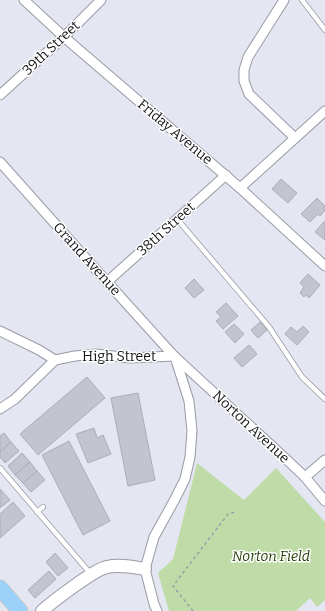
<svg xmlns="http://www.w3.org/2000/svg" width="325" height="611" viewBox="0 0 325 611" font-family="Bitter,serif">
	<rect width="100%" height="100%" fill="#e4e6f2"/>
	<!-- green -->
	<polygon fill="#bfdca8" points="197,463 244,500 276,468 325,522 325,600 317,607 310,598 296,611 169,611 158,573 173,559"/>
	<!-- building -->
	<g fill="#c3c4d0" stroke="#abadb8">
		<polygon points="281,179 297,193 288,203 272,189"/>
		<polygon points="317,198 325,206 325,210 320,216 318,214 310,222 301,214"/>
		<polygon points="324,222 325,222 325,240 315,232"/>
		<polygon points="308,274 320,285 309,298 306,295 304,297 300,293 304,287 300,283"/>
		<polygon points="194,279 204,290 194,298 185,288"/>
		<polygon points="226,303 238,316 223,329 216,321 221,317 216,312"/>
		<polygon points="260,322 267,330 258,338 251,330"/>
		<polygon points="234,324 244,334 235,343 225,332"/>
		<polygon points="303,326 309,332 297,345 285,334 291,327 297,332"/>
		<polygon points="249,345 257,354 242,367 234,358"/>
		<polygon points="87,377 105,398 38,455 20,434"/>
		<polygon points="138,393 155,480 128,486 111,398"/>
		<polygon points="94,428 97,438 103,435 111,454 88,463 76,434"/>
		<polygon points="4,433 11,442 0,452 0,436"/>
		<polygon points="69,441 110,521 83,535 42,455"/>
		<polygon points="11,442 19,451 5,463 0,457 0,452"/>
		<polygon points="22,453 30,462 15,475 8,466"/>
		<polygon points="30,462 37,471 23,483 15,475"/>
		<polygon points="37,471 45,480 31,492 23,483"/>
		<polygon points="0,489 10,500 0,508"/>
		<polygon points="13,502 25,516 0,538 0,514"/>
		<polygon points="55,553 68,568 58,576 46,562"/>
		<polygon points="49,571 56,579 35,598 28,590"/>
	</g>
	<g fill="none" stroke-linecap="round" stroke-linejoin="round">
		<defs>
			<g id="service">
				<polyline points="302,0 325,30"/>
				<polyline points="177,219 269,327 302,377 325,399"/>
				<polyline points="0,468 90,573"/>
				<polyline points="37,512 43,507"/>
			</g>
			<g id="minor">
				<polyline points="24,0 64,37 240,188 325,266"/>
				<polyline points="284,0 248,57 244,70 244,81 249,94 295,138"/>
				<polyline points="0,95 64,37 101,0"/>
				<polyline points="0,162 107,282 174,356 286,459 305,477 325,501"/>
				<polyline points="240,188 325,111"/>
				<polyline points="107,282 226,175"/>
				<polyline points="0,331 39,350 55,360 75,356 96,354 130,358 174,356"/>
				<polyline points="0,409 15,399 55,360"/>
				<polyline points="305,477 325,460"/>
				<polyline points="157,611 154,604 145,569 154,537 175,499 185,479 190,457 192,431 189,401 175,357"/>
			</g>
			<path id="tertiary" d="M 42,611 C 52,602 95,569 107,567 C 119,564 133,567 145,569"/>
			<polyline id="primary" points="0,588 20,611"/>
		</defs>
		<!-- service casing -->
		<use href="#service" stroke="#999aa5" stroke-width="6"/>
		<!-- minor casing -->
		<use href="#minor" stroke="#999aa5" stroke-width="11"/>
		<!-- tertiary casing -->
		<use href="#tertiary" stroke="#999aa5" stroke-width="14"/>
		<!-- primary casing -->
		<use href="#primary" stroke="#c7c7c8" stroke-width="17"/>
		<!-- path -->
		<polyline stroke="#9b9da6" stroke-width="1.5" stroke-dasharray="3 3" stroke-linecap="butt" points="193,611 173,586 228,514 235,512"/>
		<!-- service -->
		<use href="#service" stroke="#fff" stroke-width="4.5"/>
		<!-- minor -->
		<use href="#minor" stroke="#fff" stroke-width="9"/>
		<!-- tertiary -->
		<use href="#tertiary" stroke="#fff" stroke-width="12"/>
		<!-- primary -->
		<use href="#primary" stroke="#9cd1fa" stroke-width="15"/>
	</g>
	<g text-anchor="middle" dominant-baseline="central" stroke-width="3" stroke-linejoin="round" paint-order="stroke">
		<!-- street labels -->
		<g font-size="14" fill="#141519" stroke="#fff">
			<text transform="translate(51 48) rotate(-43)">39th Street</text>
			<text transform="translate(175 132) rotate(40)">Friday Avenue</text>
			<text transform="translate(166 229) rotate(-42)">38th Street</text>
			<text transform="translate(87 259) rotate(48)">Grand Avenue</text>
			<text x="119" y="356">High Street</text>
			<text transform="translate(251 427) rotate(43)">Norton Avenue</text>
		</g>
		<!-- park labels -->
		<g font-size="14" font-style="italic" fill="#263f05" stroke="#fff">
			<text x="271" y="556">Norton Field</text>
		</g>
	</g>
</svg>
